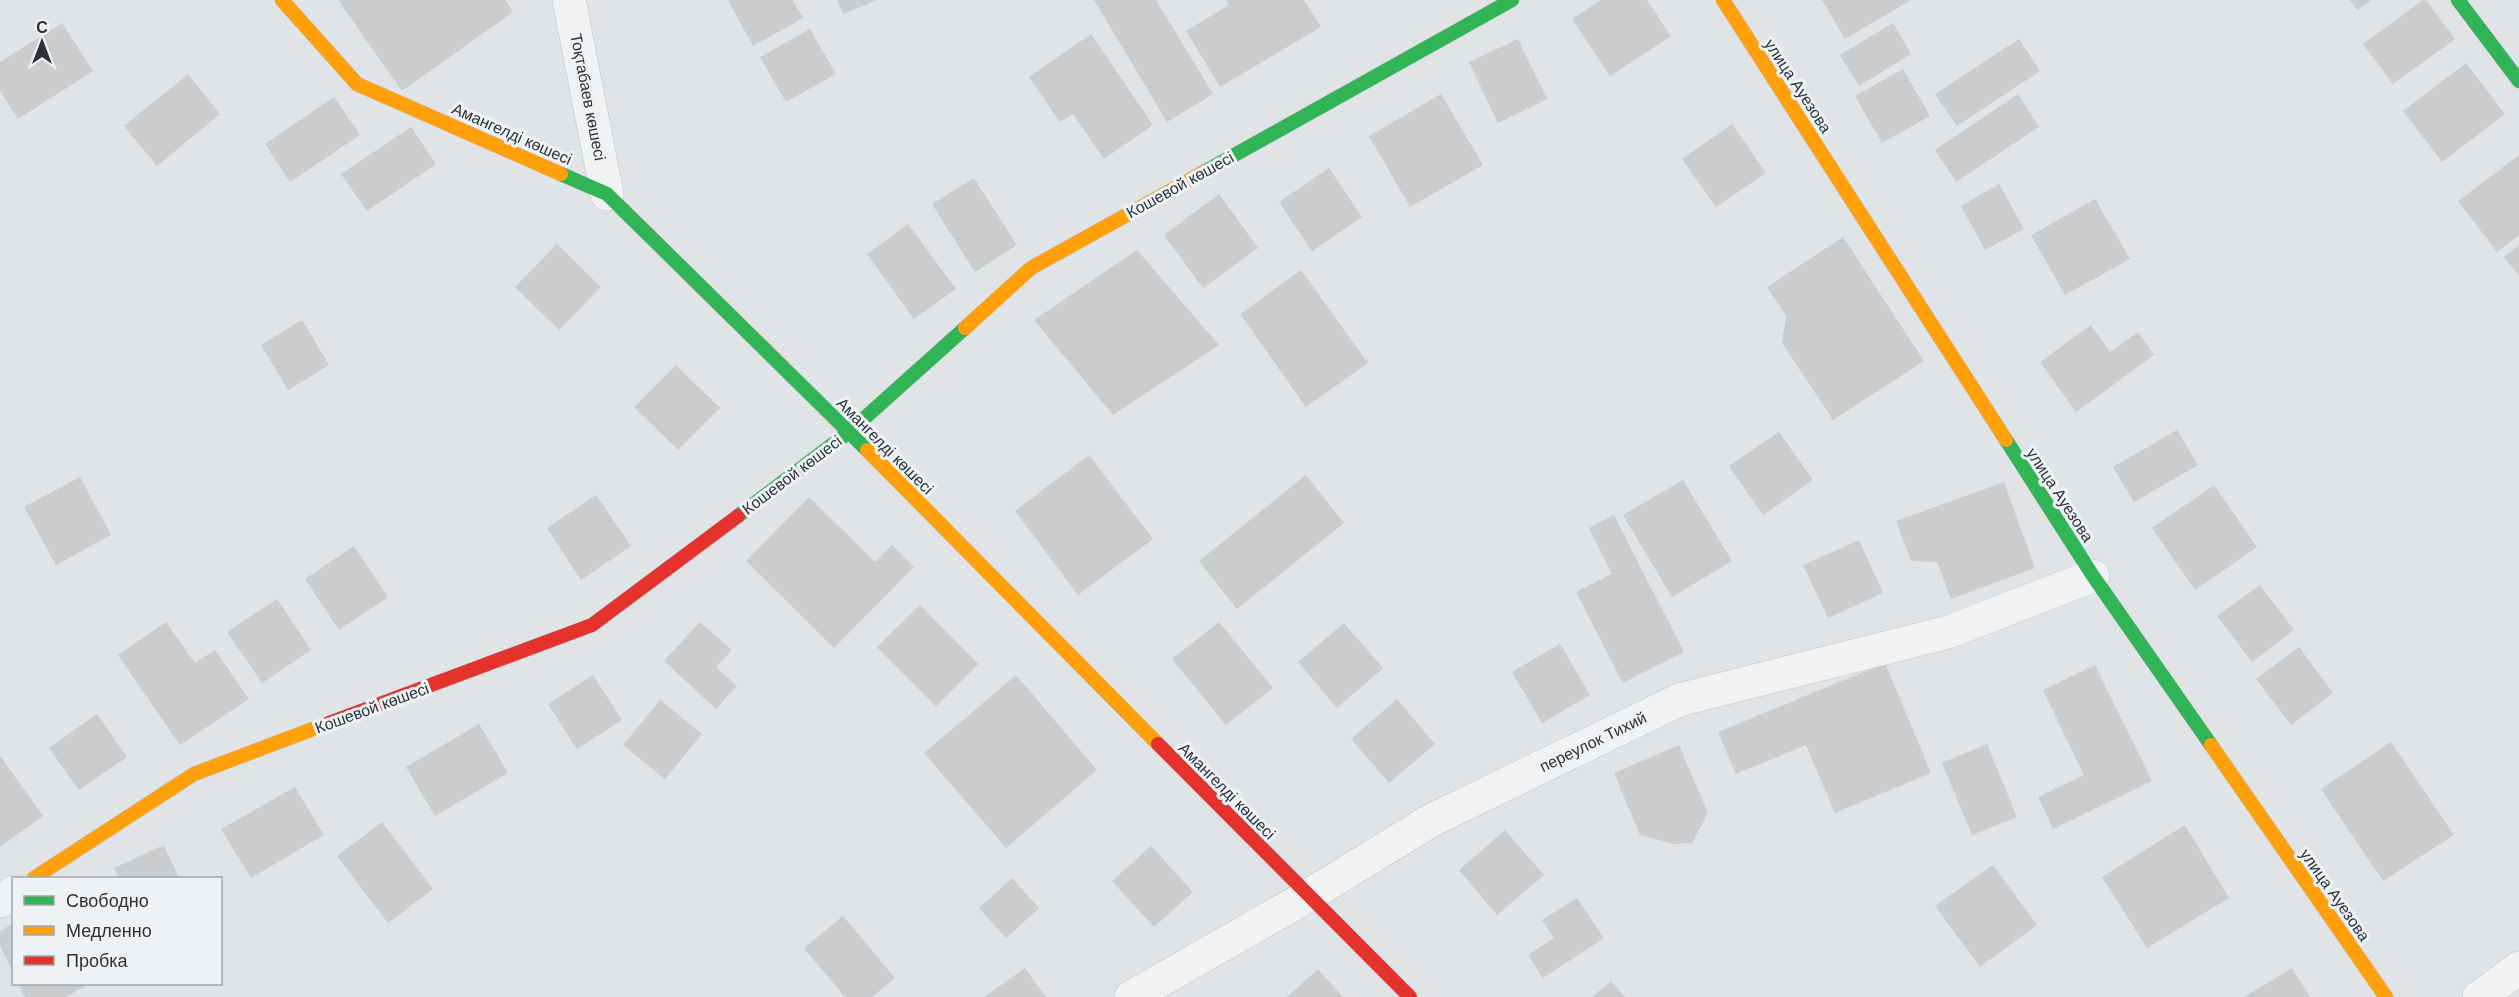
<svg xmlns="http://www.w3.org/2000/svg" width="2519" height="997" viewBox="0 0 2519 997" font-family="Helvetica,sans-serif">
	<rect width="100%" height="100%" fill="#e1e4e6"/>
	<!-- building -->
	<g fill="#caccce">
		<polygon points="338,0 505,0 513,12 402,91"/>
		<polygon points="728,0 793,0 803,18 753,46"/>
		<polygon points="837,0 877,0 843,14"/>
		<polygon points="1094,0 1156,0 1213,94 1167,122"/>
		<polygon points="1226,0 1304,0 1321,27 1220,87 1186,31 1229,5"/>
		<polygon points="1601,0 1647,0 1671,36 1610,76 1572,19"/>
		<polygon points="1822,0 1911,0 1845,39"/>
		<polygon points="2350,0 2372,0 2357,10"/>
		<polygon points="2423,0 2426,0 2455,39 2393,84 2363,44"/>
		<polygon points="62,23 93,71 18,119 0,91 0,62"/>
		<polygon points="1893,23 1911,54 1859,86 1840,55"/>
		<polygon points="810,29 836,74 786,102 760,57"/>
		<polygon points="1091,34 1153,125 1104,159 1073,114 1060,122 1029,77"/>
		<polygon points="1518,39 1547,99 1498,123 1469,62"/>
		<polygon points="2019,39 2040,71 1957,126 1935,94"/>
		<polygon points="2466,63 2505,114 2442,162 2403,111"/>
		<polygon points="1903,69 1930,116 1882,143 1855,96"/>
		<polygon points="188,74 220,114 157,166 124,126"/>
		<polygon points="1441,94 1483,165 1410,207 1369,136"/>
		<polygon points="2018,94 2039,127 1956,182 1935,150"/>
		<polygon points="334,97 360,135 290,182 265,144"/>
		<polygon points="1732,124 1766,173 1716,207 1682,159"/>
		<polygon points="411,127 436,164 367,211 341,174"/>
		<polygon points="2519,155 2519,235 2497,252 2458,201"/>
		<polygon points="1329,168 1362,217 1312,251 1279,202"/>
		<polygon points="974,178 1017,245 975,272 932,204"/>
		<polygon points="1999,184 2024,229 1985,250 1961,206"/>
		<polygon points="1219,194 1258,248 1203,288 1164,235"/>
		<polygon points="2095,199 2130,259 2065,295 2031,235"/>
		<polygon points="908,224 956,289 914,319 867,254"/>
		<polygon points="1843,237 1924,361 1833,420 1782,343 1786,316 1767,287"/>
		<polygon points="557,244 601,287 559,330 515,287"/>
		<polygon points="2519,245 2519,276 2504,257"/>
		<polygon points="1137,250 1219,345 1113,415 1034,320"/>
		<polygon points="1301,270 1368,363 1306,407 1240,314"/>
		<polygon points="302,320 329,365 288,390 261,345"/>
		<polygon points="2091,325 2110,352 2138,332 2154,355 2076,412 2040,362"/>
		<polygon points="676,365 720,408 678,450 634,407"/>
		<polygon points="2177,430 2198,465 2134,502 2113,467"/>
		<polygon points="1779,432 1813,480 1763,515 1729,466"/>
		<polygon points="1089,455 1153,539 1078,595 1015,511"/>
		<polygon points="1306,475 1344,523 1237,609 1199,561"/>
		<polygon points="80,477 111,535 56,565 24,507"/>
		<polygon points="1683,480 1732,561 1672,597 1623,515"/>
		<polygon points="2004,482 2035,568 1951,599 1937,562 1911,561 1896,521"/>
		<polygon points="2214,485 2257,547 2195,590 2152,528"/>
		<polygon points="596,495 631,546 581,580 547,528"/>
		<polygon points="809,497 875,562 892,545 914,567 834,648 746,561"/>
		<polygon points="1614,515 1684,652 1623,683 1576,592 1612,574 1589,528"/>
		<polygon points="1859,540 1883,593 1828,618 1803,565"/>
		<polygon points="354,546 388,597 339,630 305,579"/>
		<polygon points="2260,585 2294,630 2252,662 2217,616"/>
		<polygon points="277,599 311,650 262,683 227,632"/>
		<polygon points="920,605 978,664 936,706 877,647"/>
		<polygon points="166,622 195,663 215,650 249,699 180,745 118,655"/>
		<polygon points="700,622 732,650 716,667 737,686 716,709 664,661"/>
		<polygon points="1219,622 1273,688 1226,725 1172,659"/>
		<polygon points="1344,623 1383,668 1337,708 1298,662"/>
		<polygon points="1560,644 1590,695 1542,723 1512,672"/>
		<polygon points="2299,647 2333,693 2291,725 2256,679"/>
		<polygon points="1885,663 1931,773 1835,813 1806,745 1736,774 1718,732"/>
		<polygon points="2095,665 2152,781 2053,829 2038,797 2084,775 2043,690"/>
		<polygon points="593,675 622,720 577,749 548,704"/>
		<polygon points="1016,675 1097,770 1006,848 924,753"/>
		<polygon points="1397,699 1435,744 1389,783 1351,739"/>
		<polygon points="660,700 702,734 665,779 623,745"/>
		<polygon points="97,714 127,757 79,790 49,748"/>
		<polygon points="479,724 508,773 435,816 406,767"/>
		<polygon points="2391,742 2454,835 2383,881 2321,789"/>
		<polygon points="1987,744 2017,817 1972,835 1942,763"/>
		<polygon points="1679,745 1708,813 1692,843 1673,844 1640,835 1614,773"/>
		<polygon points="0,756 43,816 0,847"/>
		<polygon points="295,787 324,835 251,878 221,829"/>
		<polygon points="382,822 433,889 388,923 337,856"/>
		<polygon points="2185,825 2229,898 2147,948 2102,877"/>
		<polygon points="1505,830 1544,875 1497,915 1459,870"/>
		<polygon points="164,845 179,878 119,878 114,868"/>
		<polygon points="1151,846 1193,892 1154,927 1112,881"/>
		<polygon points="1993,865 2037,925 1980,967 1935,906"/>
		<polygon points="1012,878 1039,908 1006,938 979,908"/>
		<polygon points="1577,898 1604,938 1543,978 1528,955 1554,938 1542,920"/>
		<polygon points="843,916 895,978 872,997 845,997 804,948"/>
		<polygon points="14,923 14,974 0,946 0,931"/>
		<polygon points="1025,968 1046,997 984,997"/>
		<polygon points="2292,968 2310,997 2244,997"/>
		<polygon points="1318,969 1343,997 1287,997"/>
		<polygon points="1611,981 1625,997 1592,997"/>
		<polygon points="18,984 89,984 66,997 25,997"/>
	</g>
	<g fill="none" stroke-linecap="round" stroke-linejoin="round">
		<defs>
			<g id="street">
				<polyline points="569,0 607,194"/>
				<polyline points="0,901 14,892"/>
				<polyline points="1131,997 1308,896 1430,821 1679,700 1948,632 2093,576"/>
				<polyline points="2479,997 2519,968"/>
			</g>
			<g id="fast">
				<polyline points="2458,0 2519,81"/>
				<polyline points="1204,172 1512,0"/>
				<polyline points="561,174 607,194 867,450"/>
				<polyline points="2006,440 2093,576 2211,745"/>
				<polyline points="738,516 849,432 965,328"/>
			</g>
			<g id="slow">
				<polyline points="282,0 357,84 561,174"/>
				<polyline points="1723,0 2006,440"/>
				<polyline points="965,328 1031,268 1204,172"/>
				<polyline points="867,450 1158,744"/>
				<polyline points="2211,745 2386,997"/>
				<polyline points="34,878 194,774 329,723"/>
			</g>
			<g id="jam">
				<polyline points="329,723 592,625 738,516"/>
				<polyline points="1158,744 1410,997"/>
			</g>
		</defs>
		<!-- street casing -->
		<use href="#street" stroke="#c0c2c4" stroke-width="34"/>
		<!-- fast casing -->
		<use href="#fast" stroke="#c0c2c4" stroke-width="15"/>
		<!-- slow casing -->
		<use href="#slow" stroke="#c0c2c4" stroke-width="15"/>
		<!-- jam casing -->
		<use href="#jam" stroke="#c0c2c4" stroke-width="15"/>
		<!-- street -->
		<use href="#street" stroke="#f0f2f3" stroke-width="33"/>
		<!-- fast -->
		<use href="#fast" stroke="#30b455" stroke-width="14"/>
		<!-- slow -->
		<use href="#slow" stroke="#ff9f0a" stroke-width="14"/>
		<!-- jam -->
		<use href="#jam" stroke="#e5322d" stroke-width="14"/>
	</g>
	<g text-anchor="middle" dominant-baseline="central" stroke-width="6" stroke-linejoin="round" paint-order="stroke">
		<!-- street labels -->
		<g font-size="16" fill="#2a333d" stroke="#eff2f5">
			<text transform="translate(1798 86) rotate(57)">улица Ауезова</text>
			<text transform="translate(588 97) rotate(79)">Тоқтабаев көшесі</text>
			<text transform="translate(512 134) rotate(24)">Амангелді көшесі</text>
			<text transform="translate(1180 185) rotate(-29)">Кошевой көшесі</text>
			<text transform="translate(885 446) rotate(45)">Амангелді көшесі</text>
			<text transform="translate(792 475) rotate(-37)">Кошевой көшесі</text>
			<text transform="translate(2060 495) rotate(57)">улица Ауезова</text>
			<text transform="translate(372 708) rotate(-20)">Кошевой көшесі</text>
			<text transform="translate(1593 742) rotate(-26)">переулок Тихий</text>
			<text transform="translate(1227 791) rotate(45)">Амангелді көшесі</text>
			<text transform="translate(2335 895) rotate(55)">улица Ауезова</text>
		</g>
	</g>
	<!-- legend -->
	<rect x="12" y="877" width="210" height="108" fill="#eff2f5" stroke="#a0a6ab" stroke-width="1.5"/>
	<rect x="24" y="896" width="30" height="9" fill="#30b455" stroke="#a0a6ab" stroke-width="1.5"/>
	<text x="66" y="907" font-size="18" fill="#2a333d">Свободно</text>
	<rect x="24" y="926" width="30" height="9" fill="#ff9f0a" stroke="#a0a6ab" stroke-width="1.5"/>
	<text x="66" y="937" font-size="18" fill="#2a333d">Медленно</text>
	<rect x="24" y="956" width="30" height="9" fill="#e5322d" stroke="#a0a6ab" stroke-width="1.5"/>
	<text x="66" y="967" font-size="18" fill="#2a333d">Пробка</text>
	<!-- north arrow -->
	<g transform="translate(42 42)" stroke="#eff2f5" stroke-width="4.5" paint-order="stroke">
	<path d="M0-4.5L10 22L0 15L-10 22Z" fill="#2a333d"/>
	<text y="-9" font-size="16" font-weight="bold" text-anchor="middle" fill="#2a333d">С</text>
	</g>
</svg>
